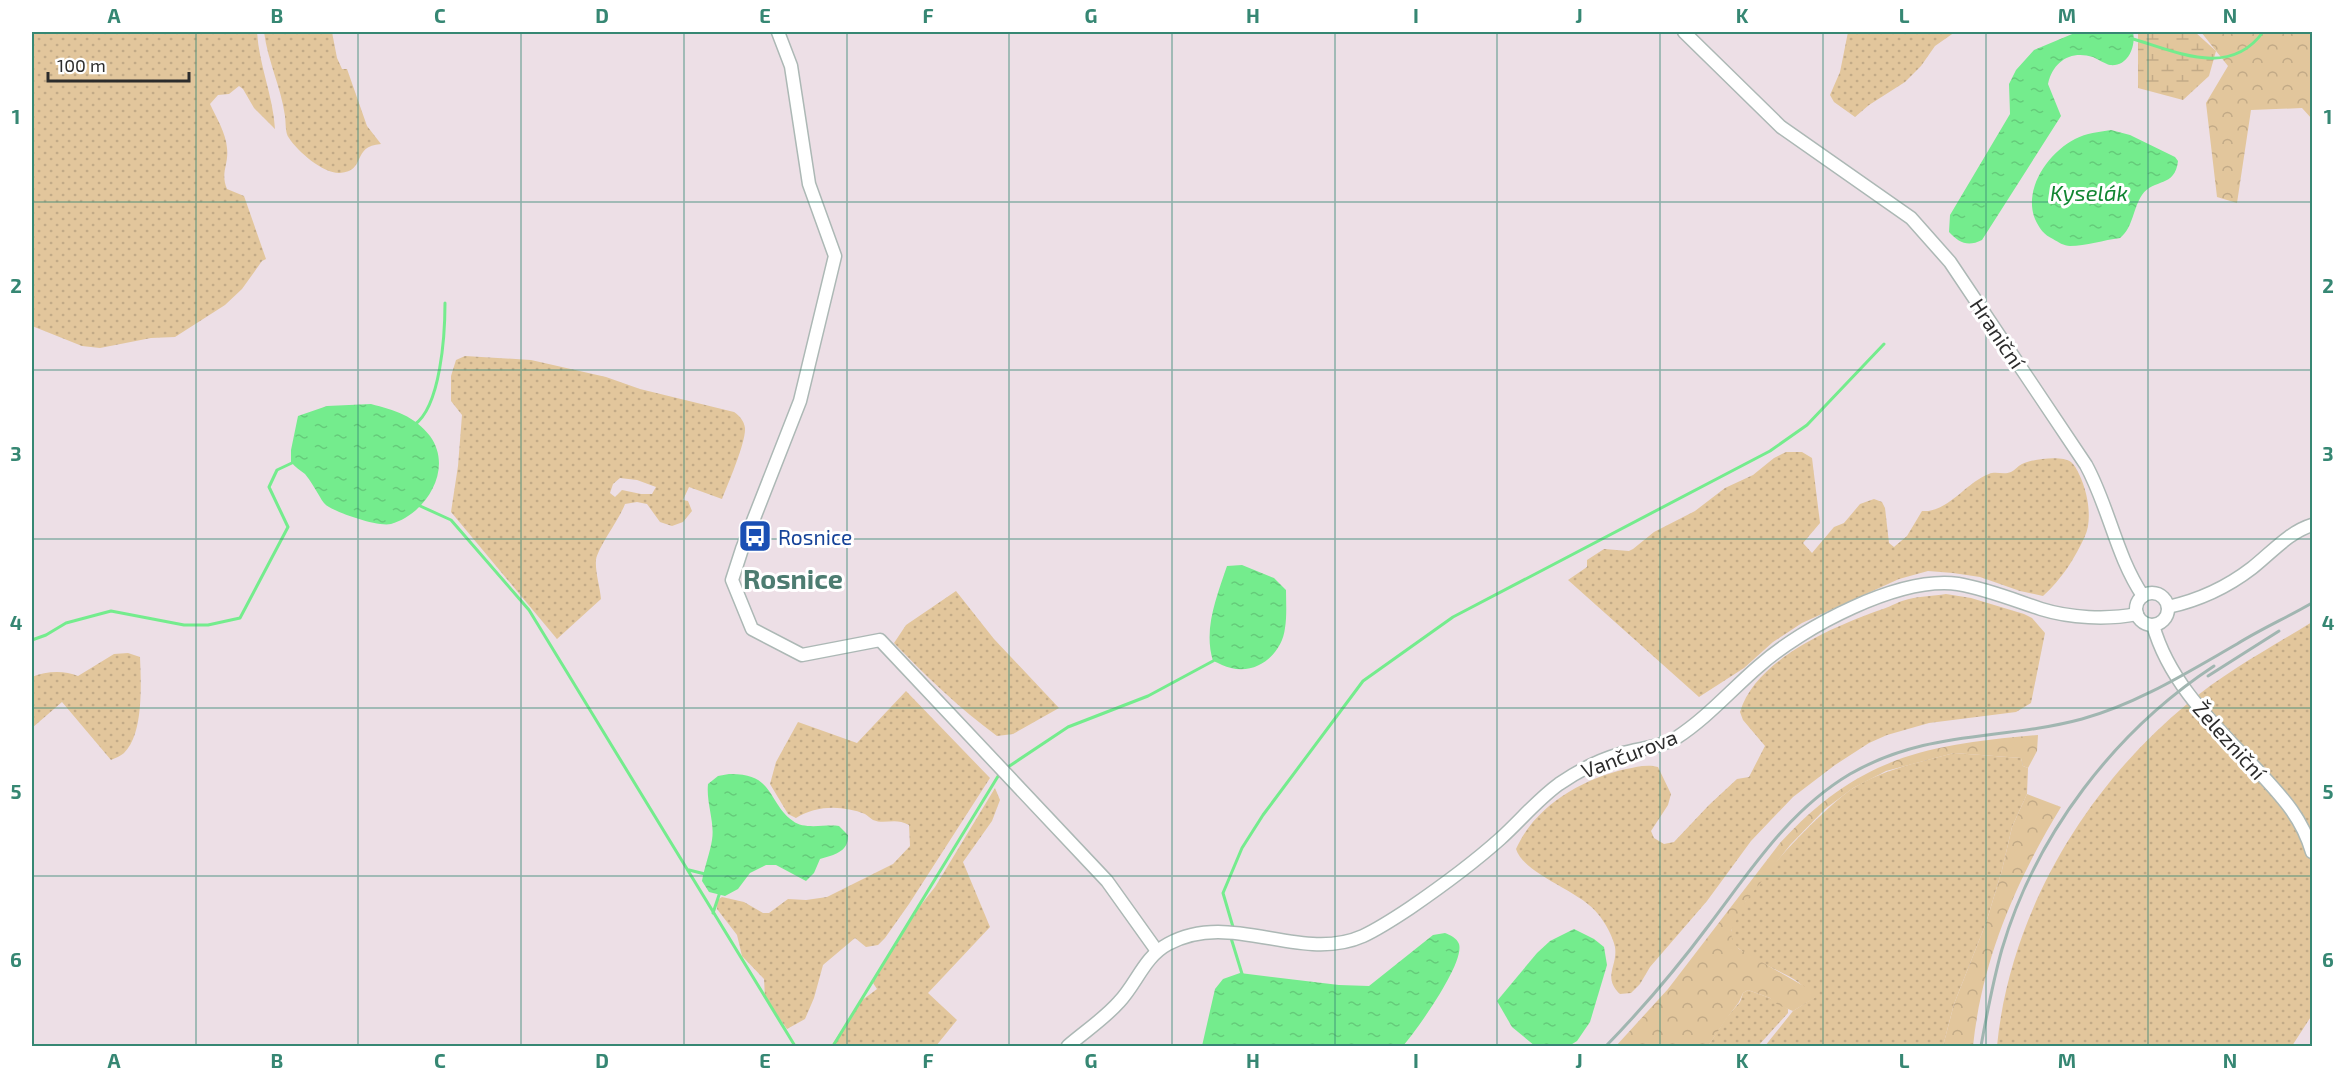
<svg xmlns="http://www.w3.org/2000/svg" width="2344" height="1078" viewBox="0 0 2344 1078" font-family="'Exo 2',sans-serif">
	<defs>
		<pattern id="grass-dots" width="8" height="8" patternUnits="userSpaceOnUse" patternTransform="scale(1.5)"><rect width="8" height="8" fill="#e2c69c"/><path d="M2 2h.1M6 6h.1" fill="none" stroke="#c2aa87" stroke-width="1.8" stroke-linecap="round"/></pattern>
		<pattern id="forest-crowns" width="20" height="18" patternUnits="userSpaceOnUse" patternTransform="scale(1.5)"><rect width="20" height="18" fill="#e2c69c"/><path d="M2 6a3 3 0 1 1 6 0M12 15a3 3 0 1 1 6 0" fill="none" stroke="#c2aa87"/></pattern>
		<pattern id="wetland-marsh" width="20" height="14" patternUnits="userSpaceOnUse" patternTransform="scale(1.5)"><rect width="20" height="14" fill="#e2c69c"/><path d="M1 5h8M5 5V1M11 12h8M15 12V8" fill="none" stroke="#c2aa87"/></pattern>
		<pattern id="water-ripples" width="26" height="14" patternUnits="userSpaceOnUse" patternTransform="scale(1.5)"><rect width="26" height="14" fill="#74ec8d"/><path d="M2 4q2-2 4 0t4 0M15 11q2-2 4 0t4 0" fill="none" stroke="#65cb7a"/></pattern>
	</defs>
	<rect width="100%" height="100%" fill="#eddfe6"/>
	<!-- grass -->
	<g fill="url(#grass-dots)" fill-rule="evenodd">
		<path d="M 32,32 L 257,32 C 259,65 273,96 275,129 L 254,108 L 243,89 L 239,86 L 229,94 L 218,95 L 210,104 C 216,117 226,133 227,148 C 229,165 220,172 227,189 L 244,196 L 266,259 L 262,261 L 242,289 L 225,305 L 175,337 L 151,338 L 100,348 L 82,346 L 32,326 Z"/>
		<path d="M 264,32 L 332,32 L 337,58 L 342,69 L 347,69 L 367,126 L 381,144 C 351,146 367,171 340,173 C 324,174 298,152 289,138 C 285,133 286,123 285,116 C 281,87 268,62 264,32 Z"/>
		<polygon points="1848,32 1955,32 1935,46 1921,66 1905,82 1869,105 1855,117 1834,102 1830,95 1840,72"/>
		<path d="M 465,356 L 531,360 L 606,377 L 640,389 L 734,412 C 740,416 744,421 745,428 C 746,442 728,484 722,499 L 689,487 L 683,500 L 688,501 L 692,511 L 683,522 L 672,526 L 660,522 L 647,504 L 637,502 L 625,504 C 619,520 598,547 596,560 C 595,572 600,587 601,599 L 557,639 L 451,512 L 458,466 L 462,415 L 451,401 L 451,376 L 456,360 ZM 620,478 L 637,480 L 656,487 L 652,494 L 641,494 L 622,490 L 615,497 L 610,493 L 613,484 Z"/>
		<path d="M 1786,452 L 1802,452 L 1812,458 L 1820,523 L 1803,543 L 1812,553 L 1834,527 L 1844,523 L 1860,504 L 1874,499 L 1882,502 L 1885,508 L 1889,543 L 1894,547 L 1907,536 L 1922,511 C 1948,513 1965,483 1989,474 C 1995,471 2004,475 2011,472 C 2015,470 2018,466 2022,464 C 2032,459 2062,455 2071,462 C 2077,467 2083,482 2085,490 C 2089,503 2091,524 2085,536 C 2075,558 2062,579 2043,596 L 2020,591 L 1980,577 L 1953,573 L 1928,571 L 1899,579 L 1802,623 L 1773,642 L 1744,668 L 1699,697 L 1568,580 L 1587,567 L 1587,560 L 1604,549 L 1629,551 L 1633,549 L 1654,532 L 1695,511 L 1725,488 L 1753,475 L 1774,458 Z"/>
		<path d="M 956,591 L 994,639 L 1059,708 L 1013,734 L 997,736 C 959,708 927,677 894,643 L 906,625 Z"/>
		<path d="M 1946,594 L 1971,598 L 2024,614 L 2032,618 L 2045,633 L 2031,703 L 2016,712 L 1929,723 L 1887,735 L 1869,743 L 1835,765 L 1793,797 L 1751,841 L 1707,901 L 1650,967 L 1640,984 L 1631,993 L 1620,994 C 1602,977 1618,966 1615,947 C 1613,937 1605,922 1598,914 C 1581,891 1524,875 1516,849 C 1535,806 1582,779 1626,769 C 1637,767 1647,764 1658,767 L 1671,794 L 1668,805 L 1651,831 L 1654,838 L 1664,844 L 1674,842 L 1709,805 L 1737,779 L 1749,777 L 1765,746 L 1743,720 L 1740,712 C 1756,659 1834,626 1883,609 C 1892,606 1899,601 1909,599 C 1921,596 1933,596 1946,594 Z"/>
		<path d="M 2312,622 L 2312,1015 L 2292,1046 L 1997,1046 C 2010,914 2085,788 2187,704 C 2225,672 2270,648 2312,622 Z"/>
		<path d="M 128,653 L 140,657 C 141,683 144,734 124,753 C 121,756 115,758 111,760 L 62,702 L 32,728 L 32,677 C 46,671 64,670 78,676 L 114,654 Z"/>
		<path d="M 906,691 L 990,778 L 909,904 L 885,938 L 878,945 L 866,947 L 855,938 L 823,965 L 814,998 L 805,1019 L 787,1029 L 765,998 L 764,979 L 742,956 L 737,935 L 717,909 L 717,900 L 722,897 L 744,902 L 763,913 L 769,913 L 788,899 L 806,900 L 827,897 L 893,864 L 910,846 L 909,825 C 895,817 885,825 873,820 C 870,818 868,816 865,814 C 843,805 816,805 796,818 L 788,814 L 770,784 L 776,762 L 798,722 L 857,743 Z"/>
		<path d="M 1954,753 L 2021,758 L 2023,766 L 2028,768 L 2027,794 L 2012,827 L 2002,870 L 1986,923 L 1954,1004 L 1943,1046 L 1765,1046 L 1793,1011 L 1815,997 C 1809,992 1804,987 1798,982 C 1783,971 1740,956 1732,941 C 1718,913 1830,801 1855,787 C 1885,769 1920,762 1954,753 Z"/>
		<polygon points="995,788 1000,800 992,821 963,862 990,927 928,993 957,1020 936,1046 831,1046 861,1001 877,989 873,983 881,967 917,910 935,887"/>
		<polygon points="1748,990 1770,998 1788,1009 1788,1013 1758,1046 1708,1046 1727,1017 1740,1002 1743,993"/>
	</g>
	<!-- forest -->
	<g fill="url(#forest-crowns)">
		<polygon points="2201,32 2312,32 2312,119 2302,108 2251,110 2237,203 2217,197 2206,103 2228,66"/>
		<path d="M 2038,735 L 2037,751 L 2028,768 L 2023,766 L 2021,758 L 1954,753 L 1886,771 L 1853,788 L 1825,809 L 1790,845 L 1746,901 L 1731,931 L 1732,940 L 1739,949 L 1814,992 L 1816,997 L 1793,1011 L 1778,1005 L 1770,998 L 1748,990 L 1743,993 L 1739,1002 L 1727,1018 L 1708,1046 L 1616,1046 L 1668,989 L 1780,843 C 1860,756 1926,745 2038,735 Z"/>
		<path d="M 2027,794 L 2061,807 C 2016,881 1982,960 1973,1046 L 1943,1046 L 1954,1004 L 1986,923 L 2002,870 L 2012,827 Z"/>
	</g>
	<!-- wetland -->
	<polygon fill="url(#wetland-marsh)" points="2138,32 2195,32 2216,51 2209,76 2183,100 2138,88"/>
	<!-- water -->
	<g fill="url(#water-ripples)">
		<path d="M 2077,32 L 2133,32 C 2136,45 2129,67 2110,65 C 2105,64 2098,59 2093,57 C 2071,50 2053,61 2048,84 L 2061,116 L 1982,240 C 1968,247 1959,243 1949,232 L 1950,215 L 2010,114 L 2009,84 L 2016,70 L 2034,50 Z"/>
		<path d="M 2111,130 L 2130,135 L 2175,157 L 2178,161 C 2175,188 2154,178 2142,195 C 2133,208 2133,228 2120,238 C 2104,240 2086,246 2070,246 C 2064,246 2058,242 2053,239 C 2044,235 2039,228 2035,219 C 2023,189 2048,153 2075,139 C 2087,133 2098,132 2111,130 Z"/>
		<path d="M 371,404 C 394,410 415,416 430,436 C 454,469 426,514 391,524 C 378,527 341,514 329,507 C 325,505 322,501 320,497 C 315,489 311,481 305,474 C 300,470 295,467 291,462 L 291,450 L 298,416 L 327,406 Z"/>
		<path d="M 1242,565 L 1274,578 L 1286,590 C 1286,602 1287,616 1285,628 C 1282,654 1257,675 1231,668 C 1225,667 1219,663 1213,661 C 1203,629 1217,596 1227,566 Z"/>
		<path d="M 729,774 C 775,773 767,802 793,821 C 804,830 825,824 839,826 L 848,835 C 849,852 834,855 820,859 L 814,873 L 806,881 L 776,865 L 766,865 L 750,873 L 738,889 L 725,896 L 709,892 L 702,881 C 704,868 710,853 712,840 C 715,822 706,803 708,784 L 718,776 Z"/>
		<polygon points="1574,929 1594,939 1604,947 1607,965 1590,1022 1577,1041 1569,1046 1535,1046 1512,1027 1497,1001 1537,953 1550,941"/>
		<path d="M 1445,933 C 1450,935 1457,938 1459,944 C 1465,963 1416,1031 1403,1046 L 1202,1046 L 1215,989 L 1223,979 L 1240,973 L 1339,985 L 1369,986 L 1433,935 Z"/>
	</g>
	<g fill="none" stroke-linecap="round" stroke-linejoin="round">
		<!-- stream -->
		<g stroke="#74ec8d" stroke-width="3">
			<path d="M 2133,39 C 2177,52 2230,78 2263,32"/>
			<path d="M 414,425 C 441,407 445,333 445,303"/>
			<polyline points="418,505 451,520 529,610 795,1046"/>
			<polyline points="32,640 46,635 66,623 111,611 184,625 208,625 240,618 288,527 269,487 277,470 294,462"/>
			<polyline points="1005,769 1068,727 1148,696 1213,661"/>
			<polyline points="689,870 705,874"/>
			<polyline points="713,913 720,892"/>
			<polyline points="1233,927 1223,893 1242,848 1263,815 1363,681 1453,617 1770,451 1807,425 1884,344"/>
			<polyline points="1231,938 1243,977"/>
			<polyline points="833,1046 1000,773"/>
		</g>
		<defs>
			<g id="minor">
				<polyline points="778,32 791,66 809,184 835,256 800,401 742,549 732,580 752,629 802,655 880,640 1107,881 1157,951"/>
				<path d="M 1684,32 L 1781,127 L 1911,218 L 1950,262 L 2086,465 C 2109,507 2116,556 2143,596"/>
				<circle cx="2152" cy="609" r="16"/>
				<path d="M 2168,607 C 2200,600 2226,588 2252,568 C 2271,553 2289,532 2312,525"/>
				<path d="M 2153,625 C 2170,686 2218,728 2260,773 C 2283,798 2302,818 2312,852"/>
				<path d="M 1068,1046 C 1084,1032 1104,1019 1119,1002 C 1137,983 1144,957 1168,944 C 1231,909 1300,964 1363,936 C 1380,928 1395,918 1410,908 C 1442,886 1471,865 1500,839 C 1520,821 1537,800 1559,784 C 1578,771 1599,760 1620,754 C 1640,748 1658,748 1676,738 C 1707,718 1732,689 1759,666 C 1803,627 1899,576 1958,584 C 1987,589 2014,600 2041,609 C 2070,618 2107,620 2137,614"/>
			</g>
		</defs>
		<!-- minor casing -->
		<use href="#minor" stroke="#acb8b5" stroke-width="15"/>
		<!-- minor -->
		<use href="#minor" stroke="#fff" stroke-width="12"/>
		<!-- rail -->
		<g stroke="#a1b6b1" stroke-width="3">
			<polyline points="2208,676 2279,631"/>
			<path d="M 1606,1046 C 1643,1008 1677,968 1709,925 C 1751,870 1788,811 1850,774 C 1929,729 2000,741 2082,719 C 2137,704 2188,672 2237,644 C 2261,629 2288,617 2312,603"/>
			<path d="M 1981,1046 C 1987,1013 1993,981 2002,949 C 2036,834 2115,731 2214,666"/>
		</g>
	</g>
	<!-- grid -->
	<path fill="none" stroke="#368773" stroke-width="1.5" stroke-opacity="0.55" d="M 196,32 L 196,1046M 358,32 L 358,1046M 521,32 L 521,1046M 684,32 L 684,1046M 847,32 L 847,1046M 1009,32 L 1009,1046M 1172,32 L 1172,1046M 1335,32 L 1335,1046M 1497,32 L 1497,1046M 1660,32 L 1660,1046M 1823,32 L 1823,1046M 1986,32 L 1986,1046M 2148,32 L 2148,1046M 32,202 L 2312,202M 32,370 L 2312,370M 32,539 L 2312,539M 32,708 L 2312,708M 32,876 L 2312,876"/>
	<!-- icons -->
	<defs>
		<symbol id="bus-square" viewBox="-11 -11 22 22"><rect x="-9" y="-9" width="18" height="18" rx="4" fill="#1a4fb4" stroke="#fff"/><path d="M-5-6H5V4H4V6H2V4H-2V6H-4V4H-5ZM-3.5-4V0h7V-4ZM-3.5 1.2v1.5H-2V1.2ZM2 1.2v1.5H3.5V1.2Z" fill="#fff"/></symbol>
	</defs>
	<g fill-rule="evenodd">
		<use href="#bus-square" x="736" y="517" width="38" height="38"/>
	</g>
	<g text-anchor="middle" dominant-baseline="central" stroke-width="6" stroke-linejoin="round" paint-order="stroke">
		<!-- street labels -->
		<g font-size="21" fill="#2c2c2c" stroke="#fff">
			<text transform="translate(1998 333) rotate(56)">Hraniční</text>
			<text transform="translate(2230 740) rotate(48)">Železniční</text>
			<text transform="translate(1629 753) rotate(-21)">Vančurova</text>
		</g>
		<!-- transit labels -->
		<g font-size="21" fill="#164399" stroke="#fff" text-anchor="start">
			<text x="778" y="536">Rosnice</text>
		</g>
		<!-- water labels -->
		<g font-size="22" font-style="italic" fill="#118632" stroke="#fff">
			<text x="2089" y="192">Kyselák</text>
		</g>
		<!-- district labels -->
		<g font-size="27" font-weight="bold" fill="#4d7c71" stroke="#fff">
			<text x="793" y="578">Rosnice</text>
		</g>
	</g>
	<!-- border -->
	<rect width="2344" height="1078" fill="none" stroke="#ffffff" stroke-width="66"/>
	<!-- scale -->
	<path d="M48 72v9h141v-9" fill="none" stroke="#2c2c2c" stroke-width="3"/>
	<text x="57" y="72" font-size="18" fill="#2c2c2c" stroke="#ffffff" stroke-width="4.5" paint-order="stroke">100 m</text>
	<rect x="33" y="33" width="2278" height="1012" fill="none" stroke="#368773" stroke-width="2"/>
	<g font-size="20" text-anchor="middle" font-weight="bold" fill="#368773">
		<text x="114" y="23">A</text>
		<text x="277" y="23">B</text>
		<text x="440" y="23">C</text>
		<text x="602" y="23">D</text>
		<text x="765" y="23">E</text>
		<text x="928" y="23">F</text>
		<text x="1091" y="23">G</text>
		<text x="1253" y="23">H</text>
		<text x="1416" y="23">I</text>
		<text x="1579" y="23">J</text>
		<text x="1742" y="23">K</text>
		<text x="1904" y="23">L</text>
		<text x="2067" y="23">M</text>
		<text x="2230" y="23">N</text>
		<text x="16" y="124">1</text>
		<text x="2328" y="124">1</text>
		<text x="16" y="293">2</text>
		<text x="2328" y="293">2</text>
		<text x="16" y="461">3</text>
		<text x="2328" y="461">3</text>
		<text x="16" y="630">4</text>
		<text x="2328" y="630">4</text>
		<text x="16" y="799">5</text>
		<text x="2328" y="799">5</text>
		<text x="16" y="967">6</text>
		<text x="2328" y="967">6</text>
		<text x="114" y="1068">A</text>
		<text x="277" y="1068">B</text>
		<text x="440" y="1068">C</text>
		<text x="602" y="1068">D</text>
		<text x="765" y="1068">E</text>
		<text x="928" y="1068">F</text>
		<text x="1091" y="1068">G</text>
		<text x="1253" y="1068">H</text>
		<text x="1416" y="1068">I</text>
		<text x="1579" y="1068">J</text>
		<text x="1742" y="1068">K</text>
		<text x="1904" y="1068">L</text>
		<text x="2067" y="1068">M</text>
		<text x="2230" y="1068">N</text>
	</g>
</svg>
